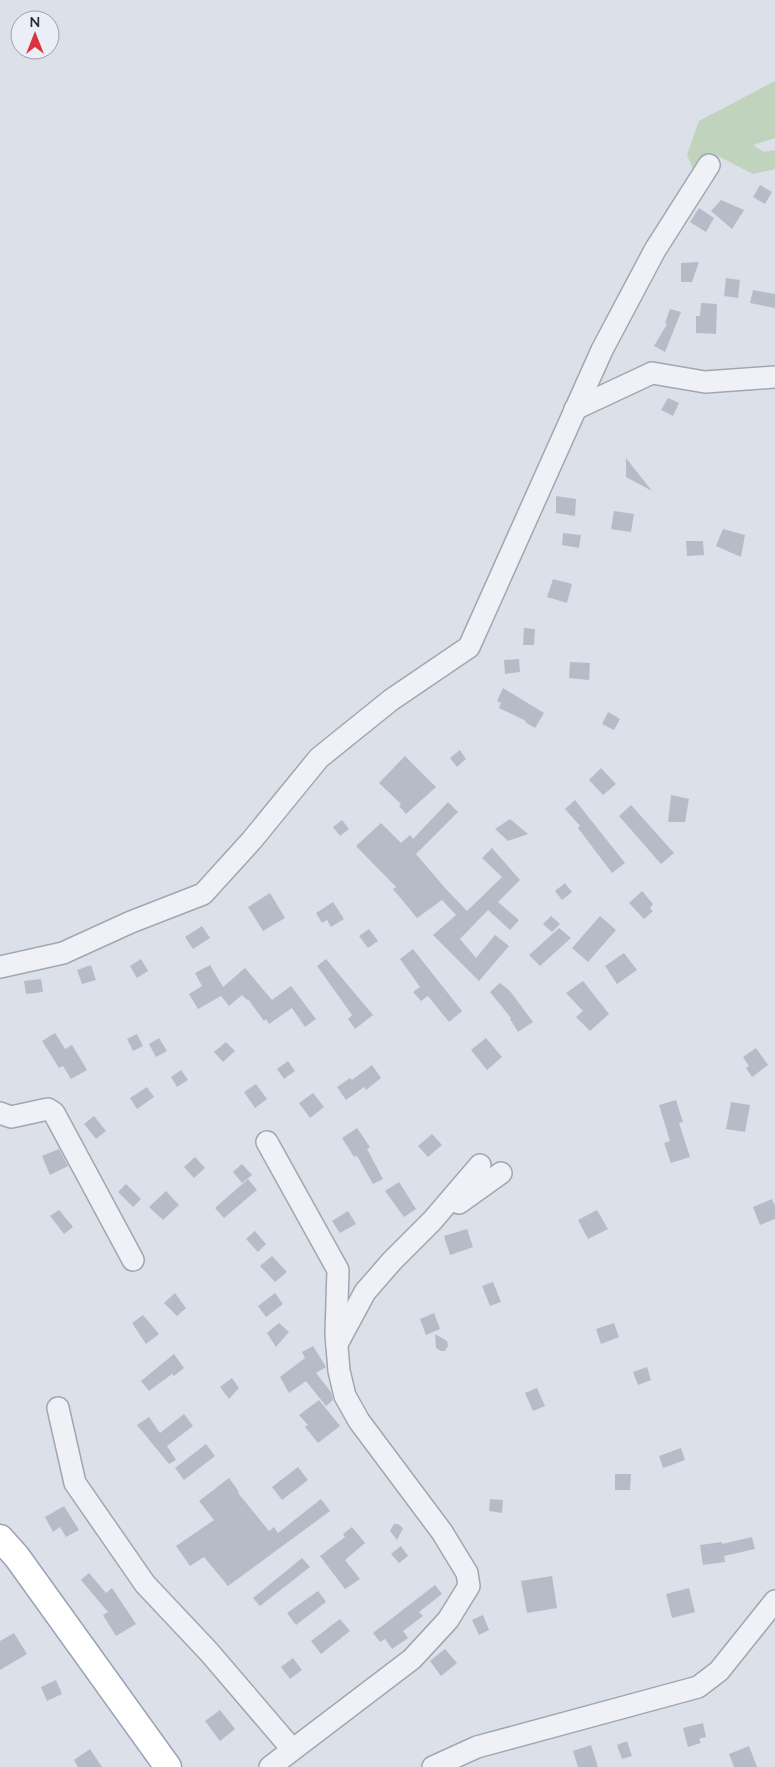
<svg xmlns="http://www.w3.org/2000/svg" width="775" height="1767" viewBox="0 0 775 1767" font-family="Lato,sans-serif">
	<rect width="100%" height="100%" fill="#dce0e8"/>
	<!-- green -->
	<polygon fill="#c0d3bc" points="775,81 775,138 753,145 764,152 775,150 775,169 753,174 712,153 693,169 687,155 699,121"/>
	<!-- building -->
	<g fill="#b6bbc8">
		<polygon points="760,185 772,192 765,204 753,197"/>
		<polygon points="721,200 744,210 732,229 711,211"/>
		<polygon points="699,208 714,218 706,232 690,222"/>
		<polygon points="699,262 692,282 681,282 681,263"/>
		<polygon points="726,278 740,280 738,298 724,296"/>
		<polygon points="753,290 775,294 775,308 750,303"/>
		<polygon points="701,303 717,304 716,334 696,333 696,316 700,316"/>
		<polygon points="670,309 681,312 665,352 654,346 667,324 665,323"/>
		<polygon points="668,398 679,403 673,416 661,410"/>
		<polygon points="626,458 652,491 626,477"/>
		<polygon points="556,496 576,499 575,516 556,513"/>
		<polygon points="614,511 634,514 631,532 611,529"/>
		<polygon points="723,529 745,535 741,557 716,546"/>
		<polygon points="563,533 581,535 579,548 562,545"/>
		<polygon points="686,541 703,541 704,555 687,556"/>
		<polygon points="553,579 572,584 567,603 547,597"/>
		<polygon points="524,628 535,629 534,645 523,645"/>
		<polygon points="519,659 520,672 505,674 504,660"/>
		<polygon points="570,662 590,663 589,680 569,678"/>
		<polygon points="503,688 544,713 535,728 525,722 526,721 499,708 501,703 497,701"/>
		<polygon points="608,712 620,719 614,730 602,724"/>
		<polygon points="460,750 466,759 457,767 450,758"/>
		<polygon points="405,756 436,787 406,814 399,806 401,804 379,783"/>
		<polygon points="601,768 616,784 603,795 589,780"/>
		<polygon points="671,795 689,799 685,822 668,822"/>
		<polygon points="575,800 625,863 612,873 578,828 580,826 565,809"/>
		<polygon points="448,802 458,812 416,854 445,888 467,911 502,877 482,858 492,848 520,880 498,902 519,920 510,930 488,910 460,939 476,958 495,935 509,946 479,981 433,935 456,915 442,900 417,918 393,889 396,887 356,846 381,823 401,843 410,835 413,839"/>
		<polygon points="631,805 674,853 661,864 619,816"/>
		<polygon points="510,819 528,834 508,841 495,829"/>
		<polygon points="342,820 349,829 340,836 333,827"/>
		<polygon points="565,883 572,892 562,900 555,891"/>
		<polygon points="642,891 653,904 650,908 653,911 644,919 629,903"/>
		<polygon points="270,893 285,918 263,931 248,907"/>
		<polygon points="333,902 344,919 331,927 327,920 322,923 316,913"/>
		<polygon points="551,916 560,924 552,932 543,924"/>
		<polygon points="600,916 616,930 588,962 572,948"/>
		<polygon points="202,926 210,938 193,949 185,937"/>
		<polygon points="559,928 571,938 540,966 529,955"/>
		<polygon points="369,929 378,941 368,948 359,936"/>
		<polygon points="413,949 462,1011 449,1022 428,996 421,1001 413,992 420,987 400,959"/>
		<polygon points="624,953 637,970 617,984 605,966"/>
		<polygon points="141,959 148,971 137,978 130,966"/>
		<polygon points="326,959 373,1015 355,1029 348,1019 352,1015 317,966"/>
		<polygon points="91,965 96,980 82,984 77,970"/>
		<polygon points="210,965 223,987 245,968 272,1000 291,986 316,1019 305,1027 292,1008 269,1024 266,1019 264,1021 248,999 247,1000 242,995 229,1006 221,996 198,1009 189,994 202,986 195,973"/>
		<polygon points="41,979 43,992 26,994 24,981"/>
		<polygon points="583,981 609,1014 590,1031 576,1017 583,1011 566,993"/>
		<polygon points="500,983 510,991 533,1022 518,1032 510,1019 511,1018 490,992"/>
		<polygon points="55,1033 65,1049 72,1045 87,1070 71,1079 63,1066 59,1068 42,1041"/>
		<polygon points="137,1034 143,1046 133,1051 127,1039"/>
		<polygon points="159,1038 167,1051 156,1057 149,1044"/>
		<polygon points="486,1038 502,1057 487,1070 471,1050"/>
		<polygon points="226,1042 235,1051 223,1062 214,1052"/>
		<polygon points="756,1048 768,1065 752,1077 746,1068 749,1066 743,1057"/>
		<polygon points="288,1061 295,1071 284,1079 277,1069"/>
		<polygon points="372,1065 381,1078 366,1090 364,1087 346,1100 337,1087 350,1078 352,1080"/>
		<polygon points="181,1070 188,1080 177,1087 171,1077"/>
		<polygon points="256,1084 267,1099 255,1108 244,1092"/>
		<polygon points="147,1087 154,1097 137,1109 130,1098"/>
		<polygon points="313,1093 324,1107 310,1118 299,1103"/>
		<polygon points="676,1100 683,1122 679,1123 690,1157 671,1163 664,1143 670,1141 659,1105"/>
		<polygon points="731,1102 750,1105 745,1132 726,1129"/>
		<polygon points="94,1116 106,1131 96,1139 84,1124"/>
		<polygon points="357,1128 370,1147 367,1149 383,1179 373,1184 357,1156 354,1157 342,1138"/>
		<polygon points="432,1134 442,1145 428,1157 418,1146"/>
		<polygon points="59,1149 68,1166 50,1175 42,1156"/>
		<polygon points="195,1157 205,1168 194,1178 184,1167"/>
		<polygon points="242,1164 252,1175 242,1183 233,1172"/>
		<polygon points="248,1179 257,1190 224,1218 215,1208"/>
		<polygon points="399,1182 416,1209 404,1217 385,1191"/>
		<polygon points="126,1184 141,1199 133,1207 118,1192"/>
		<polygon points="166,1191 179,1205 163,1220 149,1207"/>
		<polygon points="772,1199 775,1206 775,1219 760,1225 753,1207"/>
		<polygon points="59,1210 73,1227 64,1234 50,1216"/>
		<polygon points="597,1210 608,1229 588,1239 578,1220"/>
		<polygon points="348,1211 356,1224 340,1233 332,1221"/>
		<polygon points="467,1229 473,1247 450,1255 444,1236"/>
		<polygon points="255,1231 266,1244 258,1252 246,1239"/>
		<polygon points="272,1256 287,1272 275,1282 260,1266"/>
		<polygon points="493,1282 501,1302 490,1306 482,1286"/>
		<polygon points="175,1293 186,1308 177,1316 164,1303"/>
		<polygon points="275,1293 283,1304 266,1317 258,1306"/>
		<polygon points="434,1313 440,1329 426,1335 420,1319"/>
		<polygon points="143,1315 159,1334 146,1344 132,1323"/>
		<polygon points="279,1323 289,1332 276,1347 267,1333"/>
		<polygon points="614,1323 619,1337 601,1344 596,1329"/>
		<polygon points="435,1334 447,1341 448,1346 445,1351 441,1351 436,1348"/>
		<polygon points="313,1346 326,1367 316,1373 331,1392 333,1400 326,1406 306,1381 289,1393 280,1377 305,1358 302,1352"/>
		<polygon points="174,1354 184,1368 174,1376 172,1374 149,1391 141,1381"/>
		<polygon points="647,1367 651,1380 638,1385 633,1372"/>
		<polygon points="232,1378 239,1388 229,1399 220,1387"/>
		<polygon points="537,1388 545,1406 533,1411 525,1393"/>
		<polygon points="319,1400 340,1426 318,1443 305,1427 308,1425 299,1415"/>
		<polygon points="184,1414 193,1426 167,1446 176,1460 169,1464 137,1425 149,1417 160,1433"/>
		<polygon points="206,1444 215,1456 184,1480 175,1468"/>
		<polygon points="681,1448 685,1460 663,1468 659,1456"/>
		<polygon points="298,1467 308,1480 282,1500 272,1487"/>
		<polygon points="615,1474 631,1474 630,1490 615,1490"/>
		<polygon points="229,1478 239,1492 238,1493 269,1531 274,1527 278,1533 321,1499 330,1511 228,1586 204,1557 190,1566 176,1546 214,1520 199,1501"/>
		<polygon points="490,1499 503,1500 502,1513 489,1511"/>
		<polygon points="64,1506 79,1530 66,1537 60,1527 53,1532 45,1517"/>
		<polygon points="394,1524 398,1524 403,1528 397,1540 390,1531"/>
		<polygon points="352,1527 365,1543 345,1560 360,1579 345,1589 320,1556 345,1537 343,1534"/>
		<polygon points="752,1537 755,1549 724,1556 725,1562 703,1565 700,1545 722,1542 722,1544"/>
		<polygon points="401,1546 408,1556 399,1563 391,1554"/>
		<polygon points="302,1558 310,1567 260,1606 253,1598"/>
		<polygon points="89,1573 106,1593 112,1588 136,1624 116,1636 103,1615 108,1612 81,1580"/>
		<polygon points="552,1576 557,1608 527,1613 521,1581"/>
		<polygon points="435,1585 442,1594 419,1612 423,1616 403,1631 408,1638 392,1649 385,1639 380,1642 373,1633"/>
		<polygon points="689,1588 695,1612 672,1618 666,1594"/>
		<polygon points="318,1591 326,1602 296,1625 287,1613"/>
		<polygon points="483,1615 489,1630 479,1635 472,1620"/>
		<polygon points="340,1619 350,1631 321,1654 311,1641"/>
		<polygon points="14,1633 27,1654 0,1670 0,1641"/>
		<polygon points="445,1649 457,1663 441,1676 430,1661"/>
		<polygon points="293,1658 302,1670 290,1679 281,1667"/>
		<polygon points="56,1680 62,1694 47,1701 41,1687"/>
		<polygon points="220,1710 235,1729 220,1741 205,1721"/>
		<polygon points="703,1723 706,1737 699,1739 701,1743 688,1747 683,1728"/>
		<polygon points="627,1741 632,1756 622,1759 617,1745"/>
		<polygon points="591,1745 598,1767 578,1767 573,1751"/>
		<polygon points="749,1746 757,1767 734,1767 729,1754"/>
		<polygon points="90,1749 102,1767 78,1767 74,1760"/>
	</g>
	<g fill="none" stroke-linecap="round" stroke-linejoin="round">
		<defs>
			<g id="minor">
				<polyline points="575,409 652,373 705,382 775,377"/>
				<polyline points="0,967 63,953 131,922 203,894 252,840 319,758 391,700 469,647 602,350 655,250 709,165"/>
				<polyline points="0,1113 11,1117 48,1109 54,1113 133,1260"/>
				<polyline points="267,1142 338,1270 336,1334 339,1371 345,1396 359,1421 442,1532 467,1573 469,1586 448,1620 412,1659 270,1767"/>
				<polyline points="459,1203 501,1173"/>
				<polyline points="337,1344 365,1292 392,1261 432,1221 480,1165"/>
				<polyline points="58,1408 75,1483 145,1584 209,1652 292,1749"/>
				<polyline points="433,1767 477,1747 698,1687 719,1671 775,1601"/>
			</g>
			<polyline id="major" points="0,1538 17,1557 168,1767"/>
		</defs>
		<!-- minor casing -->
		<use href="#minor" stroke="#a1a7b2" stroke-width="24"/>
		<!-- major casing -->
		<use href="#major" stroke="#9aa3b5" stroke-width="29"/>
		<!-- minor -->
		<use href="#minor" stroke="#eff1f6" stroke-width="21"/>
		<!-- major -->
		<use href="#major" stroke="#fff" stroke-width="26"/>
	</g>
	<!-- north arrow -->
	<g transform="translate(35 35)"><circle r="24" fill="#ebeff5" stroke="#9ba1ac"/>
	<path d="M0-4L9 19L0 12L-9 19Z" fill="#db3342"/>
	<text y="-8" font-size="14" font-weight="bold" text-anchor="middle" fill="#242d3f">N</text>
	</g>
</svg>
